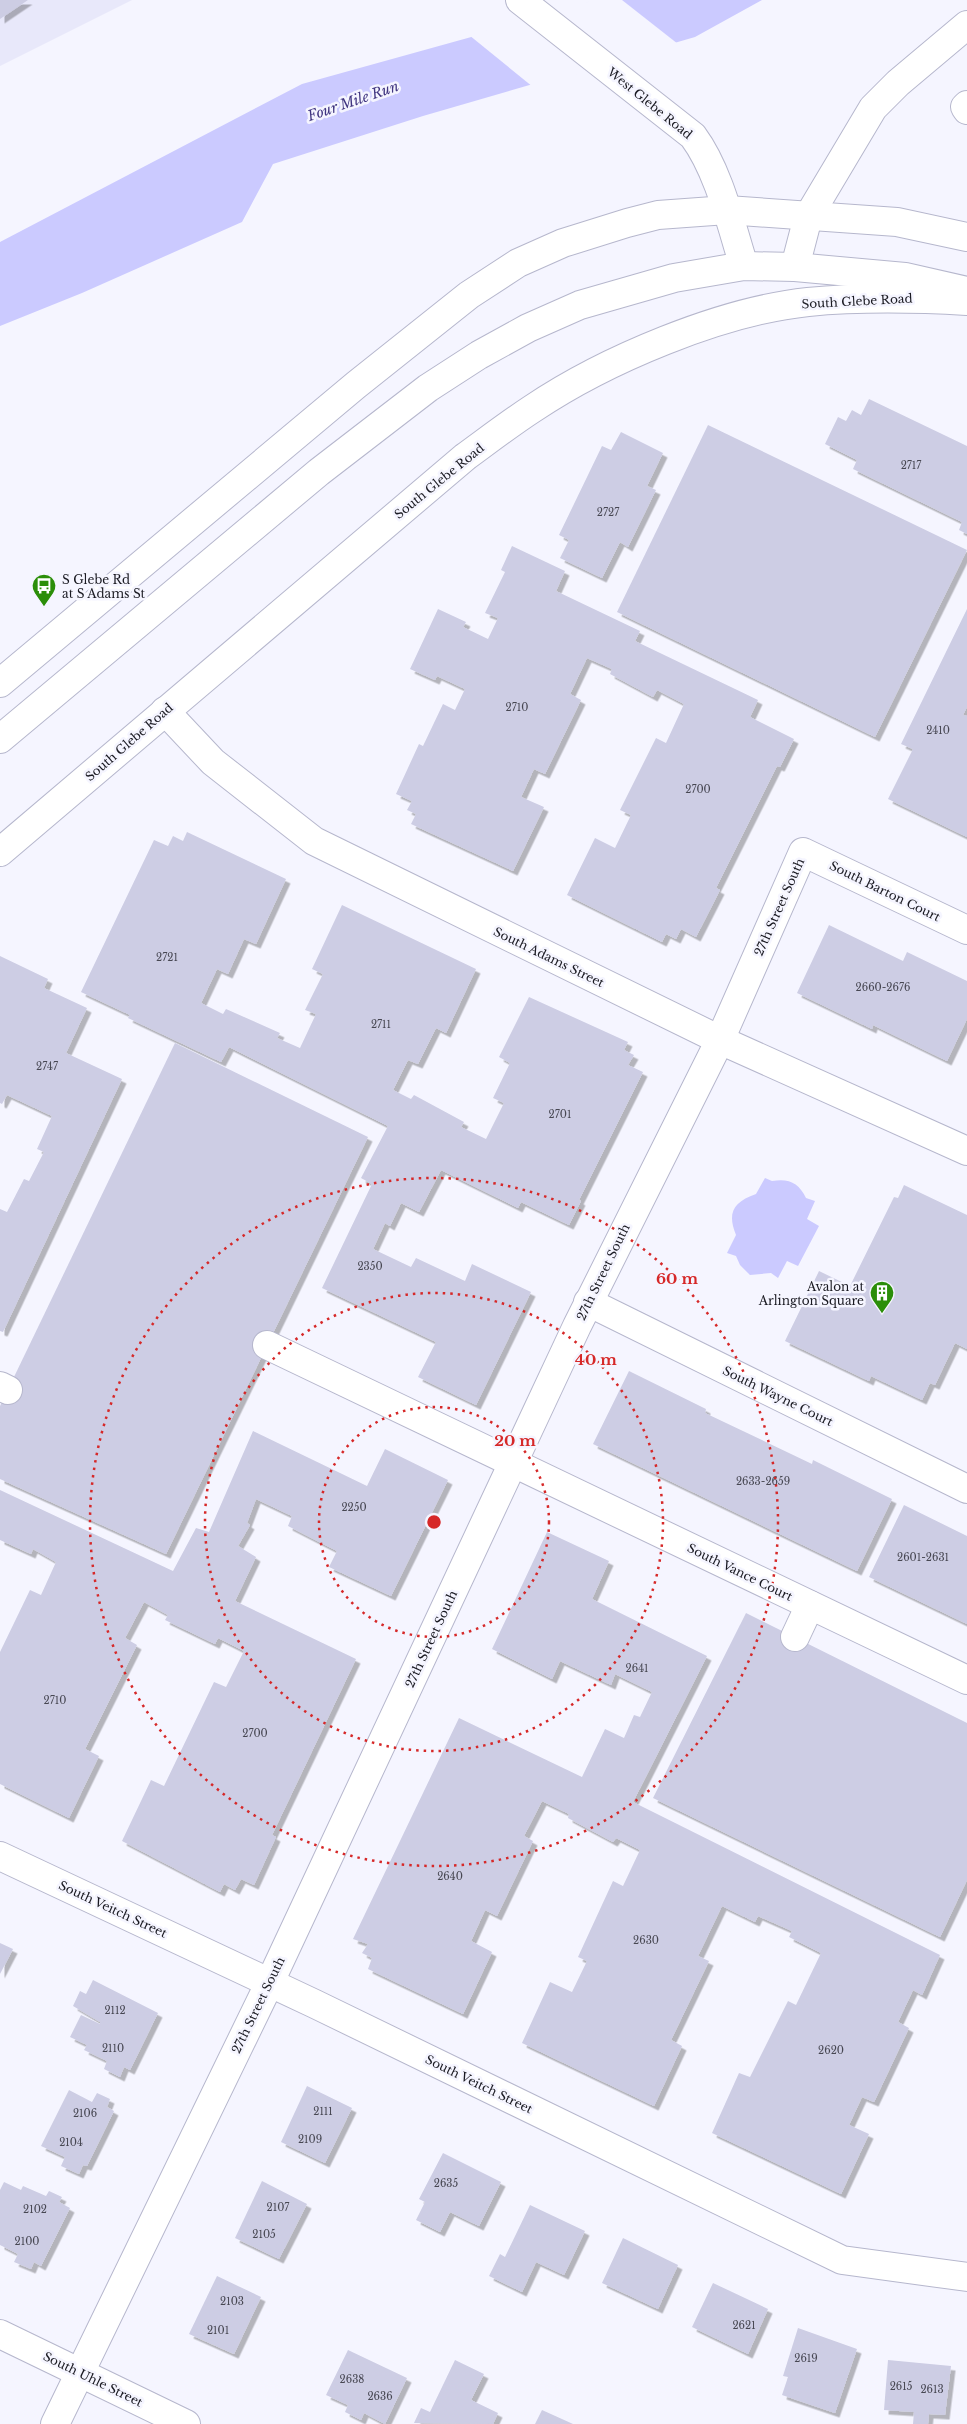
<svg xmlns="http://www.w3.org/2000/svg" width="967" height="2424" viewBox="0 0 967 2424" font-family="'Libre Baskerville',serif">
	<defs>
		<filter id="shadow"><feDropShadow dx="4.5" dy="4.5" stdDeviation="0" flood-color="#0004"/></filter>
	</defs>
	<rect width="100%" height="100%" fill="#f5f5ff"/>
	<!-- built -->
	<polygon fill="#e8e8fa" points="0,0 132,0 0,66"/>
	<!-- water -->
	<g fill="#cbcaff">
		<polygon points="604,0 762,0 695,37 423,116 273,164 242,222 82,293 0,326 0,242 302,84"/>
		<path d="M 765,1178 L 772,1181 C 789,1178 799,1183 806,1198 L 815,1201 L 807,1219 L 819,1226 L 798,1266 L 787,1261 L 778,1278 L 771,1273 L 750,1275 L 740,1265 L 736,1256 L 727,1253 L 736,1235 C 727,1213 733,1202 756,1194 Z"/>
	</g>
	<!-- pier -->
	<polygon fill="#f5f5ff" points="595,0 622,0 678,44 533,87 469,35"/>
	<!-- building -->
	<g fill="#cdcde4" filter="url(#shadow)">
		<polygon points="0,0 28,0 0,19"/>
		<polygon points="869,399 967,446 967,534 959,530 962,522 853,469 857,460 825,444 838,417 846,421 852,410 861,415"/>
		<polygon points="708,425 967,550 875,737 617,612"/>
		<polygon points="621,432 663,453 647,486 656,490 628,547 620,542 602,578 560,558 569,540 559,535 602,446 611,450"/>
		<polygon points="512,546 565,571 556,591 640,631 635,641 758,700 750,717 794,739 780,767 777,766 716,888 720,890 696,937 681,929 676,939 666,934 662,942 567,895 595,838 615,848 631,815 620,810 656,738 666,743 684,704 657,690 653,697 610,674 612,669 587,658 570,694 581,700 545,774 534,769 521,797 544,807 513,871 411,824 416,814 407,810 412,801 396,794 419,744 423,746 443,704 455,710 465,689 437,676 435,680 410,669 438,609 466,622 463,627 488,639 498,618 485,613 505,572 501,570"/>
		<polygon points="967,609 967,707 963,715 967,716 967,837 888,799 913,749 901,744"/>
		<polygon points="187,832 286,879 256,944 244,939 228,974 217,969 201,1003 223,1014 226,1009 280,1033 277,1038 300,1048 316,1014 305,1010 323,974 312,969 342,905 476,969 446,1033 436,1028 418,1064 408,1060 393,1090 411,1099 414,1095 464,1122 461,1127 486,1139 504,1103 493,1098 510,1063 499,1057 529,997 628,1042 624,1050 634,1055 628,1065 643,1072 579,1200 581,1201 569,1225 521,1202 518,1208 441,1170 419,1212 401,1203 390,1226 385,1223 373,1249 411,1267 416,1258 465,1281 472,1264 531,1292 476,1405 418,1377 436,1342 322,1288 372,1184 361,1178 388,1126 229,1047 221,1062 128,1018 130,1015 81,992 154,840 168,846 173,836 183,841"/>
		<polygon points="829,925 903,961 907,952 967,981 967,1019 947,1061 873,1025 872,1029 797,993"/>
		<polygon points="0,956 48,979 44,988 87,1008 66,1053 122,1079 3,1332 0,1331 0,1209 7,1212 24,1179 29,1181 44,1152 37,1149 52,1116 7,1095 2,1104 0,1103"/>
		<polygon points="175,1043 368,1137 166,1554 0,1479 0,1406"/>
		<polygon points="904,1185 967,1215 967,1349 955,1343 935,1385 930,1383 922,1400 871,1376 869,1381 785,1341 819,1271 850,1286 894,1197 898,1198"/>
		<polygon points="629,1371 706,1409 705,1413 812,1464 813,1460 892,1499 857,1571 593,1444"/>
		<polygon points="253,1431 367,1486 385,1449 448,1480 391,1596 329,1567 337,1551 288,1526 292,1516 256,1499 247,1523 250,1525 238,1546 256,1557 235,1601 356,1659 272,1835 276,1837 254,1885 241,1879 235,1890 224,1884 220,1892 122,1841 151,1780 164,1786 214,1682 226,1687 244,1651 218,1638 215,1644 165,1620 168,1615 144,1602 125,1638 137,1645 85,1749 99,1756 69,1818 0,1784 0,1652 30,1590 41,1595 56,1562 33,1549 31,1554 0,1540 0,1490 173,1571 196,1528 209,1532"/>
		<polygon points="904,1505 967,1536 967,1624 869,1577"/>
		<polygon points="547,1532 609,1561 592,1599 707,1656 633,1802 940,1955 922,1995 913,1990 898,2022 909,2028 874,2102 862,2097 849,2125 869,2134 841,2194 712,2133 739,2073 750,2077 788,2001 796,2005 821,1953 789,1937 792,1931 758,1916 755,1922 722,1906 698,1956 709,1961 671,2040 682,2046 654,2106 522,2043 550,1982 572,1992 587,1961 578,1957 613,1881 623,1886 640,1850 616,1838 613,1842 568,1818 569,1814 542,1801 524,1836 533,1841 497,1916 485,1910 471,1941 492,1952 463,2014 368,1969 372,1958 362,1953 368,1944 353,1939 459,1718 582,1777 605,1729 624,1738 634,1715 640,1717 652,1692 615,1674 611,1685 560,1661 552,1679 492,1649"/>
		<polygon points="746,1613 967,1723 967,1880 940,1937 653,1798"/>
		<polygon points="0,1943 13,1949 0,1974"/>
		<polygon points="93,1980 158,2013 130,2070 124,2067 120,2077 104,2069 107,2061 84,2050 87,2045 70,2037 81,2015 100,2024 100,2022 73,2006 80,1991 86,1994"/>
		<polygon points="307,2086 352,2108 325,2163 281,2142"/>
		<polygon points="69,2090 92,2102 97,2093 110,2099 107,2107 114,2111 87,2166 83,2165 79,2174 61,2166 65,2157 41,2146"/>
		<polygon points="443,2153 501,2182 479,2226 450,2212 440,2232 416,2220 425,2202 419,2199"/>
		<polygon points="262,2181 307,2204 279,2259 235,2238"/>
		<polygon points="4,2182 21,2190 23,2186 46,2196 49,2191 62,2197 59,2202 70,2208 41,2266 34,2262 31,2269 14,2262 18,2254 0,2245 0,2190"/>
		<polygon points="530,2205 585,2231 564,2275 536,2262 522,2292 489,2276 500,2254 505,2257"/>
		<polygon points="623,2238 678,2265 658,2309 602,2283"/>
		<polygon points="217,2276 261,2297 234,2354 189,2334"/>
		<polygon points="713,2283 768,2309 748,2354 692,2327"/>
		<polygon points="798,2328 857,2349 835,2413 782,2395 788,2377 783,2376"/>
		<polygon points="348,2350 407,2378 385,2424 364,2413 361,2420 345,2412 348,2405 326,2395"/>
		<polygon points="455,2360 484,2374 471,2400 498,2413 493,2424 414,2423 421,2408 430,2412"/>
		<polygon points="888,2360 951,2366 945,2415 929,2414 928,2424 913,2424 914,2412 884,2410"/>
		<polygon points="542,2410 573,2424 535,2424"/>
	</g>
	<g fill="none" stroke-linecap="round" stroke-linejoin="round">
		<defs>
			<g id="minor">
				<polyline points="967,105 965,107 967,110"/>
				<polyline points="795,267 808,217 873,108 898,83 967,25"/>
				<polyline points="165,711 213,762 314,841 720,1040 967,1151"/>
				<path d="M 0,852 L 465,457 C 487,441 509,424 532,409 C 605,360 721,311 808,302 C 861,297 914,298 967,301"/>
				<polyline points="588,1302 967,1489"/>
				<polyline points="267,1345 967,1680"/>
				<polyline points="0,1386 8,1390"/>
				<polyline points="795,1637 810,1605"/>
				<polyline points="0,1856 315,2004 842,2260 967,2277"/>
				<polyline points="0,2334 186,2424"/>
				<polyline points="55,2424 270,1982 577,1326 720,1040 803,852 967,930"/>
			</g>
			<g id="major">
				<path d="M 520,0 L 693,136 C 719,171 731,225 744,266"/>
				<polyline points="0,683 356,385 469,295 518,263 563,243 627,223 658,215 727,210 897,222 967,237"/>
				<polyline points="0,739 319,472 428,388 479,355 528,328 580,305 674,278 744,266 795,267 905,277 967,291"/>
			</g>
		</defs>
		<!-- minor casing -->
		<use href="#minor" stroke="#b6b7cd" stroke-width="30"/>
		<!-- major casing -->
		<use href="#major" stroke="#b6b7cd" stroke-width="30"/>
		<!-- minor -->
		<use href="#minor" stroke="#fff" stroke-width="28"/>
		<!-- major -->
		<use href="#major" stroke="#fff" stroke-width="28"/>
	</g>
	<!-- distance rings -->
	<g fill="none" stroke="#d62828" stroke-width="2.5" stroke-dasharray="2.5 5">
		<circle cx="434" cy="1522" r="115"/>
		<circle cx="434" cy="1522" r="229"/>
		<circle cx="434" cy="1522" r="344"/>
	</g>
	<!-- icons -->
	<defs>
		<symbol id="bus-pin" viewBox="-11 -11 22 30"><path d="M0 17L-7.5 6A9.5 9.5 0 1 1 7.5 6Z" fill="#2b8e09" stroke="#f5f5ff"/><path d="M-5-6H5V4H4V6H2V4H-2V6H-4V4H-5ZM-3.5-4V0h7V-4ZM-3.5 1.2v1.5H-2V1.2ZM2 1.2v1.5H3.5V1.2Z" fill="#fff"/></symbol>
		<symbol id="building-pin" viewBox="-11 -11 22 30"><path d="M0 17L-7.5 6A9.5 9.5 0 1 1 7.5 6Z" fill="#2b8e09" stroke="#f5f5ff"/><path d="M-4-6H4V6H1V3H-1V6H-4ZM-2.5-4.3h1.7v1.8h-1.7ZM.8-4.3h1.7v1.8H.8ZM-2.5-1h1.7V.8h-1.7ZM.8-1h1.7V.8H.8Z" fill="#fff"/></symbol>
	</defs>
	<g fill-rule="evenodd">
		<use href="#bus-pin" x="30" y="572" width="28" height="38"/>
		<use href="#building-pin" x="868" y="1279" width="28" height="38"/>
	</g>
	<g text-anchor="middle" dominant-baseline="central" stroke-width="5" stroke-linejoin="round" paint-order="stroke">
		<!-- number labels -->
		<g font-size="10" fill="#474752">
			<text x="911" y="465">2717</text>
			<text x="608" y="512">2727</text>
			<text x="517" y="707">2710</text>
			<text x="938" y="730">2410</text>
			<text x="698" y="789">2700</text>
			<text x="167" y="957">2721</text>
			<text x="883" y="987">2660-2676</text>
			<text x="381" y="1024">2711</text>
			<text x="47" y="1066">2747</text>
			<text x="560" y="1114">2701</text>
			<text x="370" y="1266">2350</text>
			<text x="763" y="1481">2633-2659</text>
			<text x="354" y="1507">2250</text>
			<text x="923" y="1557">2601-2631</text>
			<text x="637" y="1668">2641</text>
			<text x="55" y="1700">2710</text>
			<text x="255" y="1733">2700</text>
			<text x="450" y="1876">2640</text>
			<text x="646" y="1940">2630</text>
			<text x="115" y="2010">2112</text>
			<text x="113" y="2048">2110</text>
			<text x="831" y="2050">2620</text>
			<text x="323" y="2111">2111</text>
			<text x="85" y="2113">2106</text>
			<text x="310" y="2139">2109</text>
			<text x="71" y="2142">2104</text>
			<text x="446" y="2183">2635</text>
			<text x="278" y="2207">2107</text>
			<text x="35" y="2209">2102</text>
			<text x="264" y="2234">2105</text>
			<text x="27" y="2241">2100</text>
			<text x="232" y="2301">2103</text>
			<text x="744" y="2325">2621</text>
			<text x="218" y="2330">2101</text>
			<text x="806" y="2358">2619</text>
			<text x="352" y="2379">2638</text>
			<text x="901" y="2386">2615</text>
			<text x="932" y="2389">2613</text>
			<text x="380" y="2396">2636</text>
		</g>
		<!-- street labels -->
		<g font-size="12" fill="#1a1a22" stroke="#f5f5ff">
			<text transform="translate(650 103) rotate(39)">West Glebe Road</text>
			<text transform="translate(857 301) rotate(-3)">South Glebe Road</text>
			<text transform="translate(439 481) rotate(-39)">South Glebe Road</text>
			<text transform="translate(129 742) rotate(-41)">South Glebe Road</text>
			<text transform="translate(885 891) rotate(26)">South Barton Court</text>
			<text transform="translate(779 907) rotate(-66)">27th Street South</text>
			<text transform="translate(549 957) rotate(26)">South Adams Street</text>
			<text transform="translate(603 1272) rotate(-64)">27th Street South</text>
			<text transform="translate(778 1396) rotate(26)">South Wayne Court</text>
			<text transform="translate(740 1572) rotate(26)">South Vance Court</text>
			<text transform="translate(431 1639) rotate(-65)">27th Street South</text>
			<text transform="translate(113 1909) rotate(25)">South Veitch Street</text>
			<text transform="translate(258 2005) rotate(-64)">27th Street South</text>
			<text transform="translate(479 2084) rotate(26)">South Veitch Street</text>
			<text transform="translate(93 2379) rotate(26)">South Uhle Street</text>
		</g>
		<!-- poi labels -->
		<g font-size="12" fill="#1a1a22" stroke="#f5f5ff" text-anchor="start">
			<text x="62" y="579">S Glebe Rd<tspan x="62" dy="14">at S Adams St</tspan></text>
			<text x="864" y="1286" text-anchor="end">Avalon at<tspan x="864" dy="14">Arlington Square</tspan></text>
		</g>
		<!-- water labels -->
		<g font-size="14" font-style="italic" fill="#403580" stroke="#f5f5ff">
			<text transform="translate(353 101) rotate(-19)">Four Mile Run</text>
		</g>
	</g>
	<circle cx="434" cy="1522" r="8" fill="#d62828" stroke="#f5f5ff" stroke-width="2.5"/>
	<g font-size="15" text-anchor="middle" font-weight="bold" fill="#d62828" stroke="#f5f5ff" stroke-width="5" stroke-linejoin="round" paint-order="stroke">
		<text x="677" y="1284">60 m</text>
		<text x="596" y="1365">40 m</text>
		<text x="515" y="1446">20 m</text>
	</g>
</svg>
